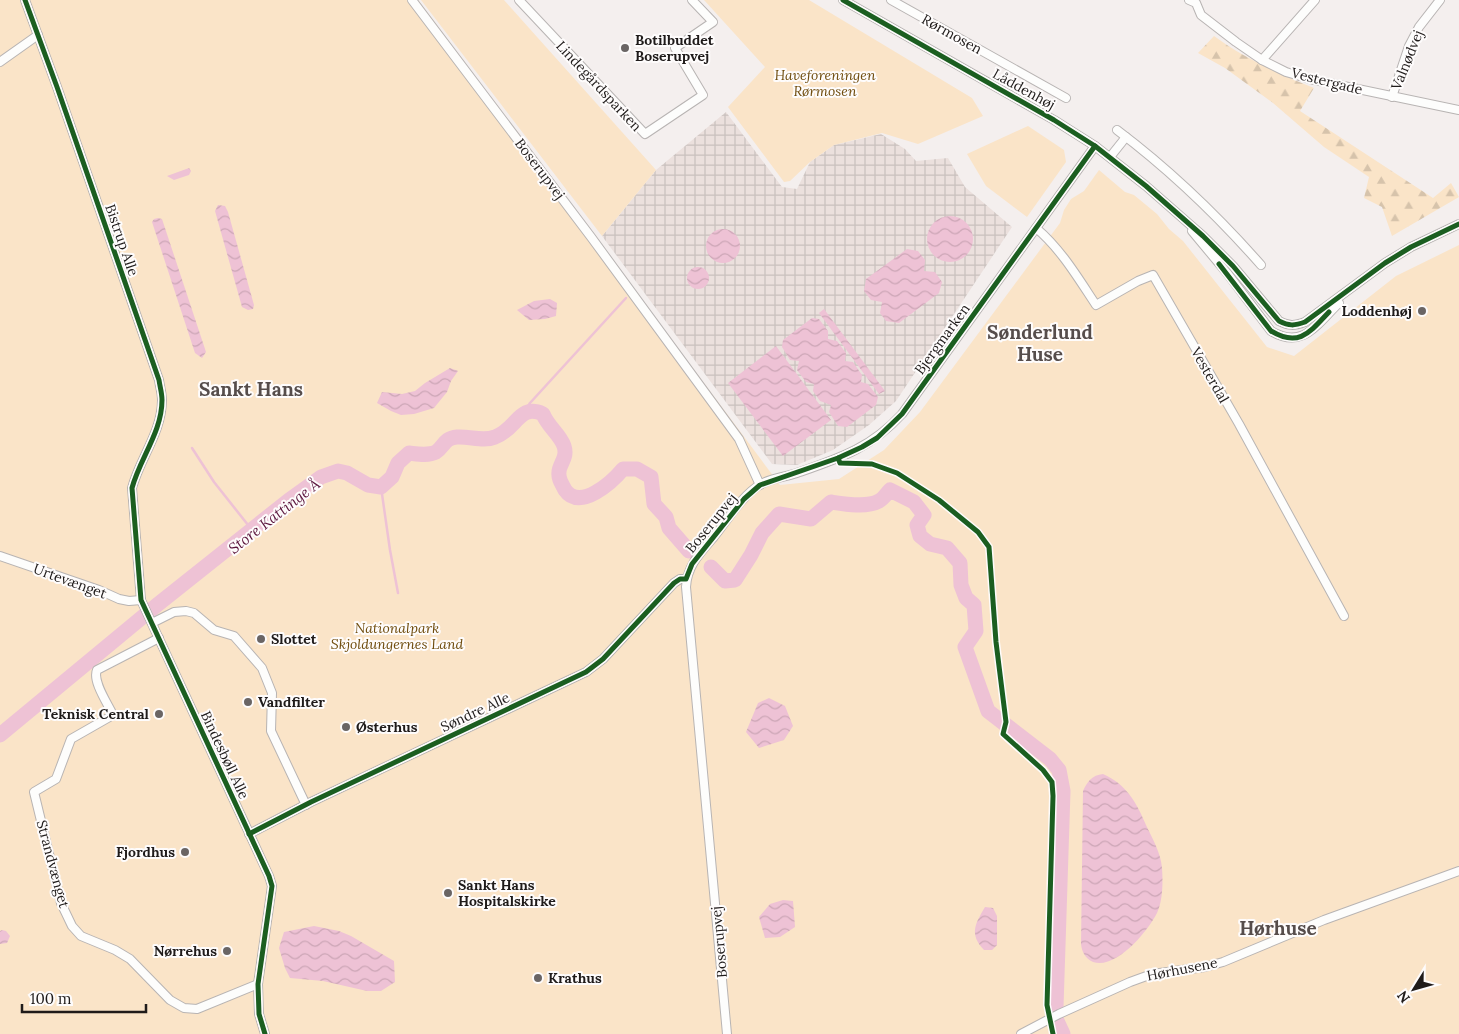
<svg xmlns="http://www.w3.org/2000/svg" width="1459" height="1034" viewBox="0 0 1459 1034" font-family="Lora,serif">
	<defs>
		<pattern id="industrial-grid" width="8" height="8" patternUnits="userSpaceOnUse" patternTransform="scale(1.25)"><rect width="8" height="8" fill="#ebe0dd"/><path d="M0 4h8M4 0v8" fill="none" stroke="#c9c0bd"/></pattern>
		<pattern id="forest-firs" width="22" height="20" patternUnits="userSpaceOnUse" patternTransform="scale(1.25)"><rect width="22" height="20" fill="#fae4c8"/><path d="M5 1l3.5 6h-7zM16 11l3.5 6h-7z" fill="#d6c3ab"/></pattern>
		<pattern id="water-waves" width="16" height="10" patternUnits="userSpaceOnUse" patternTransform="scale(1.25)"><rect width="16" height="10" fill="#eec2d5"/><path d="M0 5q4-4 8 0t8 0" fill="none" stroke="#cca6b6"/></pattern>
	</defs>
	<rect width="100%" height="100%" fill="#f4efee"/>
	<!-- industrial -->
	<polygon fill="url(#industrial-grid)" points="726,112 782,187 797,189 810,162 834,145 881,134 905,149 916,161 948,158 965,187 1012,227 896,401 869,425 833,450 797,465 772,464 602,236 656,170"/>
	<!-- forest -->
	<path fill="url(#forest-firs)" d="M 1214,36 C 1244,58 1279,74 1314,88 L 1300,111 L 1433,198 L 1451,183 L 1459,197 L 1392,236 L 1382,207 L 1364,198 L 1369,177 L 1324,147 L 1273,103 L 1225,68 L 1198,53 Z"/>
	<!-- green -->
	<g fill="#fae4c8">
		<polygon points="0,0 418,0 780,485 839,479 884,450 920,412 1060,223 1064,210 1071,199 1084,191 1099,170 1125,192 1134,195 1157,214 1169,229 1183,241 1267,347 1294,356 1396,276 1459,245 1459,1034 0,1034"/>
		<polygon points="421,0 504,0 656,170 602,236"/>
		<polygon points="704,0 809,0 972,98 983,116 918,144 882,133 834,145 810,162 790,181 784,182 728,107 765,67"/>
		<polygon points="1028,126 1064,150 1066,162 1027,217 986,186 967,154"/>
	</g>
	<!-- water -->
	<g fill="url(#water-waves)">
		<polygon points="189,168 191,171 189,175 174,180 167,176"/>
		<polygon points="218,205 225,206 228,212 254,305 253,309 248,310 242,307 215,211"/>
		<circle cx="950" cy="239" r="23"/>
		<polygon points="158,218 162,219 206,352 202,358 195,353 152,222 154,219"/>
		<circle cx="723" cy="246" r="17"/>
		<polygon points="907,249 918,251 925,260 924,271 935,272 942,282 939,293 899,323 886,321 880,313 882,302 871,300 864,291 866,279"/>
		<circle cx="698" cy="278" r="11"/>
		<polygon points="550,299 557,303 556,316 545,319 529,320 517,310 534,301"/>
		<polygon points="824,309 885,391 879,394 819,313"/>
		<polygon points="812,318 819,319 828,331 828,339 837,341 846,353 845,361 853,362 862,375 861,382 868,384 878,397 876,405 847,427 838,426 829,412 831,405 820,401 813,391 814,384 806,382 797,370 799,361 790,360 782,347 783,340"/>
		<polygon points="776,346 831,420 783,456 728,383"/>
		<polygon points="450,368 458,371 451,381 447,392 434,408 414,414 401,415 391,411 377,403 382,392 402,394 415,391 425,383"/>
		<polygon points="769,698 785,706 793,726 784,740 759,748 746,732 758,703"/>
		<path d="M 1103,774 C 1126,784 1137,803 1146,825 C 1152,838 1161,853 1162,868 C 1163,882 1163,900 1157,913 C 1148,931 1116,970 1093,962 C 1085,958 1082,952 1081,944 L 1083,791 C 1087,782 1092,775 1103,774 Z"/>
		<polygon points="783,900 793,901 795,927 780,937 765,938 759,917 770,904"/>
		<path d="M 985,907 L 993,908 L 997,916 L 997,945 L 992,950 L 984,950 C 969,934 975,924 985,907 Z"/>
		<polygon points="314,926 339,931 351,936 394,961 395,982 381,991 367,991 323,981 290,978 285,968 279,948 284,932"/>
		<polygon points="2,930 6,931 10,936 7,943 0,944 0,931"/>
	</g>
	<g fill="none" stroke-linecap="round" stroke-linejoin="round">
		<!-- stream -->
		<g stroke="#eec2d5" stroke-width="2.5">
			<polyline points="525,411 530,403 626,298"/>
			<polyline points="192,448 214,482 252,530"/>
			<polyline points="381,487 390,550 398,593"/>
		</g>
		<!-- river -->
		<g stroke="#eec2d5" stroke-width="15">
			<path d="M 711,567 L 725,581 L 735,580 L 751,555 L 762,533 L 779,514 L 811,519 L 831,502 C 844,504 867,508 879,501 C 883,499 887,493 890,490 L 914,502 L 924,515 L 917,525 L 920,536 L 930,544 L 947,548 L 960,563 L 961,585 L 966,598 L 974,605 L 976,631 L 965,647 L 988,711 L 1050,759 L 1059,770 L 1063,791 L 1056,1007"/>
			<path d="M 0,735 L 157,605 L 289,500 L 321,477 L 338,471 L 347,473 L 368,485 L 381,487 L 392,477 L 398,463 L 409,453 C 418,454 428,456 436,452 C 444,447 444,438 457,437 C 470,436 483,442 495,437 C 517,429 519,403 543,414 C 548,427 560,434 564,446 C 568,458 559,464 559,472 C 558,479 562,484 565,490 C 580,512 613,481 623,469 L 637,469 L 651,477 L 654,504 L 666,517 L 669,528 L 689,551"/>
			<polyline points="1057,1021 1063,1034"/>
		</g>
		<defs>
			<g id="minor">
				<path d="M 25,0 L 57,87 L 159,380 C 160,387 162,393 162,400 C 162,432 140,458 132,488 L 141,600 L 269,876 L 272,886 L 258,984 L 259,1014 L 265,1034"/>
				<polyline points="412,0 591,237 739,439 760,485"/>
				<polyline points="519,0 645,134 703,95 675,48 713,22 692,0"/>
				<path d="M 843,0 L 1054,120 L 1095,146 L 1146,186 L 1203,236 L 1233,266 L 1279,321 C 1289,326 1294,326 1305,322 L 1385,263 L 1411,247 L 1459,224"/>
				<polyline points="891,0 1066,98"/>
				<polyline points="1189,0 1196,3 1201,15 1236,42 1262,60 1286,72 1310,79 1459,110"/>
				<polyline points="1262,60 1315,0"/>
				<polyline points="0,62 38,35"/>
				<polyline points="1392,97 1409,46 1419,27 1440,0"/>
				<path d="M 1117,130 C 1170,170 1217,215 1261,265"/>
				<polyline points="1110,157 1126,137"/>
				<path d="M 1036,228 C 1061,249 1078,278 1096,305 L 1138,281 L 1153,275 L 1239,424 L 1344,616"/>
				<path d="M 1192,231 L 1227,273 L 1271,331 C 1303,350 1317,324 1339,303"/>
				<polyline points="0,556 99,590 119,599 129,601 141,600"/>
				<polyline points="152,623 174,612 186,611 194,613 214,630 234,636 262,668 272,693 271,731 306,805"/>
				<path d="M 159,638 L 97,670 C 92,681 108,704 113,715 L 71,739 L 56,779 L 34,792 L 61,903 L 72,926 L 81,936 L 115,950 L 130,959 L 170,1000 L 184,1008 L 197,1009 L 258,984"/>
				<polyline points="249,834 311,802 586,672 603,659 674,583 680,579 686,579"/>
				<path d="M 727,1034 L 686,587 C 687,566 700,553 713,538 C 727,521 741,496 761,484 C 772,478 785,477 797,473 C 840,458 871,448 902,414 L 1095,146"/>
				<polyline points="1021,1034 1059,1014 1130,982 1152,974 1205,967 1223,962 1324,920 1459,871"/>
			</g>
		</defs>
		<!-- minor casing -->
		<use href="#minor" stroke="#b8b4b3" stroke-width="10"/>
		<!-- minor -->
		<use href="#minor" stroke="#fdfdfc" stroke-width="8"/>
		<defs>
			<g id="cycleway">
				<path d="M 25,0 L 57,87 L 159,380 C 160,387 162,393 162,400 C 162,432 140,458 132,488 L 141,600 L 269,876 L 272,886 L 258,984 L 259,1014 L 265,1034"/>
				<path d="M 843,0 L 1054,120 L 1095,146 L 1146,186 L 1203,236 L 1233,266 L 1279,321 C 1289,326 1294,326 1305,322 L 1385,263 L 1411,247 L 1459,224"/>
				<path d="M 1219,264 L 1271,331 C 1299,348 1310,332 1329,312"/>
				<polyline points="838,458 840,463 872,464 897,473 939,500 978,532 989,547 996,642 1006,722 1003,734 1043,770 1052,782 1053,796 1047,1005 1053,1034"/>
				<polyline points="249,834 311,802 586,672 603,659 674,583 680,579 686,579 692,564 744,499 760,485 838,458 862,447 877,438 902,414 1095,146"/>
			</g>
		</defs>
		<!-- cycleway casing -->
		<use href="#cycleway" stroke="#fefcfc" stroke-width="8"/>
		<!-- cycleway -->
		<use href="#cycleway" stroke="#1b5e20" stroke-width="5"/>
	</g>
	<!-- markers -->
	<g fill="#6a6564" stroke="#fefcfc" stroke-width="2">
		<circle cx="625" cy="48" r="5"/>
		<circle cx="1422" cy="311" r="5"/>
		<circle cx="261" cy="639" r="5"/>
		<circle cx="248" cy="702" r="5"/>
		<circle cx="159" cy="714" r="5"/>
		<circle cx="346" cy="727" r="5"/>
		<circle cx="185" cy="852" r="5"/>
		<circle cx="448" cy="893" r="5"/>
		<circle cx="227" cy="951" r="5"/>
		<circle cx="538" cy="978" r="5"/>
	</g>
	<g text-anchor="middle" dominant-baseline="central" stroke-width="4" stroke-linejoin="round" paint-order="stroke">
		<!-- street labels -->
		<g font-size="14" fill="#1f1b1a" stroke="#fefcfc">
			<text transform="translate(952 34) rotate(29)">Rørmosen</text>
			<text transform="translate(1407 60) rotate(-68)">Valnødvej</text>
			<text transform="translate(1327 81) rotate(14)">Vestergade</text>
			<text transform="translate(599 86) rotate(47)">Lindegårdsparken</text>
			<text transform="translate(1024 89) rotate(29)">Låddenhøj</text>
			<text transform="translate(540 169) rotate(53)">Boserupvej</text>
			<text transform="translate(122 240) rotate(71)">Bistrup Alle</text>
			<text transform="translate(942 339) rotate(-54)">Bjergmarken</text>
			<text transform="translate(1210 375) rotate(60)">Vesterdal</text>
			<text transform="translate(711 523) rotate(-51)">Boserupvej</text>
			<text transform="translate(70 581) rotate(20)">Urtevænget</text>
			<text transform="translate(475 712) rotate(-25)">Søndre Alle</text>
			<text transform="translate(225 755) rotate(65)">Bindesbøll Alle</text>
			<text transform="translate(53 864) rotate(75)">Strandvænget</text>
			<text transform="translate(719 942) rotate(-95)">Boserupvej</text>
			<text transform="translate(1182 969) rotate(-11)">Hørhusene</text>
		</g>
		<!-- poi labels -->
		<g font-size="14" font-weight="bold" fill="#1f1b1a" stroke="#fefcfc" text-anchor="start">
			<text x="635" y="40">Botilbuddet<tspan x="635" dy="16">Boserupvej</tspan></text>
			<text x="1412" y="311" text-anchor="end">Loddenhøj</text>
			<text x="271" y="639">Slottet</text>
			<text x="258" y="702">Vandfilter</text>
			<text x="149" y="714" text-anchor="end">Teknisk Central</text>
			<text x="356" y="727">Østerhus</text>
			<text x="175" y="852" text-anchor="end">Fjordhus</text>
			<text x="458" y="885">Sankt Hans<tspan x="458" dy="16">Hospitalskirke</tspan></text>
			<text x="217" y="951" text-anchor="end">Nørrehus</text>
			<text x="548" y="978">Krathus</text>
		</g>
		<!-- park labels -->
		<g font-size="14" font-style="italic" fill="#704d0e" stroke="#fefcfc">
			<text x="825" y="75">Haveforeningen<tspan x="825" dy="16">Rørmosen</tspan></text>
			<text x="397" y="628">Nationalpark<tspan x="397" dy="16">Skjoldungernes Land</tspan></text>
		</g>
		<!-- water labels -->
		<g font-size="15" font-style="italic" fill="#5a143c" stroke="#fefcfc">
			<text transform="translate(274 516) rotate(-38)">Store Kattinge Å</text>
		</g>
		<!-- district labels -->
		<g font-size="19" font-weight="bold" fill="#564d4b" stroke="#fefcfc">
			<text x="1040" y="332">Sønderlund<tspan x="1040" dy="22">Huse</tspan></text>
			<text x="251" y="389">Sankt Hans</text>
			<text x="1278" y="928">Hørhuse</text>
		</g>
	</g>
	<!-- north arrow -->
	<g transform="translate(1414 989) rotate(233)" stroke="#fefcfc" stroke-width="4" paint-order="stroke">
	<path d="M0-4L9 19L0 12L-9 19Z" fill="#1f1b1a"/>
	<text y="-8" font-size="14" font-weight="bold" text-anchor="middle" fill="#1f1b1a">N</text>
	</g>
	<!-- scale -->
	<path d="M22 1004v8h124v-8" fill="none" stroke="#1f1b1a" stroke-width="2.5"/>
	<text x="30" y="1004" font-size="15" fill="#1f1b1a" stroke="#fefcfc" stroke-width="4" paint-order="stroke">100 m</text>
</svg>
